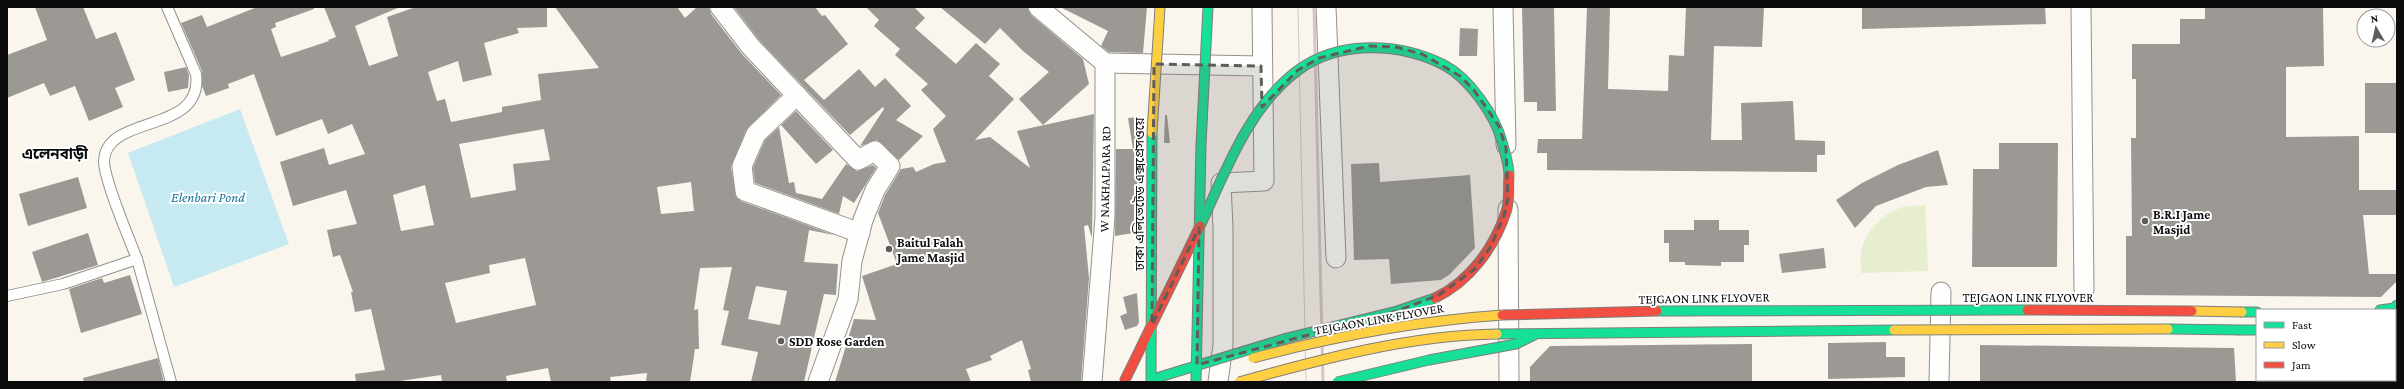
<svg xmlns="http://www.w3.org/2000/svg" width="2404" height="389" viewBox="0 0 2404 389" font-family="'Crimson Pro','Noto Sans Bengali',serif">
	<rect width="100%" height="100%" fill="#faf6ee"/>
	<!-- green -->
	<path fill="#e6eecf" d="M 1925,205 L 1928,271 L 1861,273 C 1861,265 1860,255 1862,248 C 1866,232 1882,215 1897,209 C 1906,205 1917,206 1925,205 Z"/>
	<!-- water -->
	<polygon fill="#c7e9f2" points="240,109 289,244 174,287 128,153"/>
	<!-- building -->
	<g fill="#9c9995" fill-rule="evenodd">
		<polygon points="35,7 83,7 96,39 116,32 135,80 115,88 123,107 89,121 75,86 50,96 44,83 7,98 7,55 47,40"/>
		<path d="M 257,7 L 314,7 L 314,9 L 275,23 L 276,27 L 271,29 L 281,57 L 329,41 L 328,40 L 336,37 L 324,7 L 400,7 L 355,26 L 369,66 L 398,56 L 387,17 L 416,7 L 547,7 L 547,27 L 517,28 L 519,33 L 484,43 L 492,75 L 463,82 L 458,61 L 428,72 L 437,101 L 445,99 L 451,122 L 502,112 L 502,107 L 541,100 L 538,74 L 599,68 L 555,7 L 677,7 L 685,18 L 697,7 L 709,7 L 711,14 L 742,54 L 781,95 L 746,130 L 731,167 L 736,197 L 741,201 L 834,235 L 809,230 L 804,262 L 838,264 L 836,295 L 824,294 L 804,382 L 751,382 L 758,352 L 721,345 L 729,311 L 723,310 L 732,267 L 700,268 L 694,310 L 698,309 L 699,349 L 695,349 L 690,382 L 646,382 L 647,373 L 610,377 L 611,382 L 551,382 L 548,368 L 506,376 L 507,382 L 442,382 L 441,375 L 393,382 L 356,382 L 355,374 L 385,370 L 371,309 L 355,312 L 351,292 L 353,292 L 340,255 L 333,257 L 327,230 L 357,224 L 346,190 L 293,206 L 280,162 L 324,148 L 329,165 L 365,154 L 352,124 L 328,134 L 322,119 L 276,136 L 254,74 L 228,84 L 229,88 L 206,96 L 202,86 L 202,71 L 181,23 L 202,15 L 207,27 ZM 544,129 L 550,160 L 513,164 L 516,190 L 471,198 L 459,144 ZM 691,182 L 694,211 L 661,214 L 657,187 ZM 425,185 L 434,225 L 401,231 L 393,195 ZM 525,258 L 536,305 L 456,323 L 445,283 L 490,273 L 489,265 ZM 756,286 L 787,291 L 780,325 L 748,319 Z"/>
		<polygon points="734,7 815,7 822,16 825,15 848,44 804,80 824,100 859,69 875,87 885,78 911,106 896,120 923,136 899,160 877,140 860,146 884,109 883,107 850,135 759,40"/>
		<polygon points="866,7 914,7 925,18 915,28 956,64 976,43 1000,64 989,76 1014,99 975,140 990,137 1030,168 1017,131 1094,114 1092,238 1088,225 1084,226 1089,278 1081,382 1031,382 1028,370 1031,369 1022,340 990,356 992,360 966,369 971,382 835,382 854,319 876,320 862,276 897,264 878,213 885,195 901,169 913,167 916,172 934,164 946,162 933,129 946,116 921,90 928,84 895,55 900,49 874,26 879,20"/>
		<polygon points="940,7 1027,7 1031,15 1083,59 1089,84 1043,125 1019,99 1049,72 1023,51 1000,28 985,44"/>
		<polygon points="1060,7 1147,7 1143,53 1109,52 1101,46 1108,31"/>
		<polygon points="1522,7 1554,7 1556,111 1537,111 1537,102 1524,102"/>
		<polygon points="1587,7 1610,7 1608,89 1668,91 1669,55 1684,56 1686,7 1764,7 1762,47 1714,46 1711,140 1742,140 1741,103 1793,101 1795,140 1825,141 1825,155 1817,155 1817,172 1547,170 1547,153 1537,153 1538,139 1582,139"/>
		<polygon points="1862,7 2045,7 2046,24 1862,29"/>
		<polygon points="2205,7 2323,7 2324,66 2286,67 2286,137 2359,136 2359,190 2397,190 2397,215 2363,215 2369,274 2397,274 2397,281 2381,297 2126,295 2126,236 2132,236 2131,138 2136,138 2136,79 2132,79 2132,44 2180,44 2180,19 2205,19"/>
		<polygon points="1460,28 1478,29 1477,56 1459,56"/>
		<polygon points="186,67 189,75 188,88 168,92 164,72"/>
		<rect x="2365" y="83" width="32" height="50"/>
		<polygon points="796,111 833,150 816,164 781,125"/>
		<polygon points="1165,115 1167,115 1170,143 1164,143"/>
		<polygon points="1140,117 1139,232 1115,236 1116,149 1133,149 1128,118"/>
		<polygon points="779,127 789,183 794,182 796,193 822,199 846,164 857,171 873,165 876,168 854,203 843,196 839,214 755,183 753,168 765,140"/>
		<polygon points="1999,143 2058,143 2057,267 1972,267 1973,169 1999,169"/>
		<polygon points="1938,150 1948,185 1926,187 1876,206 1855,228 1836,200 1862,183 1898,165"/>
		<polygon points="1379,163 1380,182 1470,175 1475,248 1449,275 1441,280 1391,284 1389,259 1354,260 1351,164"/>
		<polygon points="78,177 87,208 28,226 19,194"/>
		<polygon points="1694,220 1719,220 1719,230 1749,230 1749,245 1744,245 1744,262 1721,262 1721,266 1685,265 1685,262 1669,262 1669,243 1664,243 1664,230 1694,230"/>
		<polygon points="88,233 98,265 42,282 32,252"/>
		<polygon points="1824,248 1826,268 1782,273 1779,254"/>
		<polygon points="130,275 142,314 81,333 69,289 102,278 104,283"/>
		<polygon points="1137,293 1139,322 1137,326 1125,330 1120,316 1127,313 1123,297"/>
		<polygon points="1886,342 1886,357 1905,357 1905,377 1828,379 1828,343"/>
		<polygon points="1752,344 1752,382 1530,382 1530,367 1550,346"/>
		<polygon points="1980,345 2234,348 2236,382 1980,382"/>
		<polygon points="158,358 164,382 84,382 83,378"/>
	</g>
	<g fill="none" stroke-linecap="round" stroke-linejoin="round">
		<defs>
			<g id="lane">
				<path d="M 137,259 C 129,238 104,180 104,161 C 106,113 204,135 196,74 L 167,7"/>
				<polyline points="7,296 63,284 137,259 171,382"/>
			</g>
			<g id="street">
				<polyline points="720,7 751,47 858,160 875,151 890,166 875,190 863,220 852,261 848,299 818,382"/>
				<polyline points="1038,7 1105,63 1105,217 1092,382"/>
				<polyline points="1326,7 1336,258"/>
				<polyline points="1503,7 1506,145"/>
				<polyline points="2081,7 2084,290"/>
				<polyline points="1105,63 1261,66"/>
				<polyline points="797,95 756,134 742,166 745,191 860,233"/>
				<polyline points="1508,209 1509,382"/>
				<polyline points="1218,382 1223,345 1223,228 1221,183 1264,181 1262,7"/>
				<polyline points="1939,382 1941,292"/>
			</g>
			<g id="fast">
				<polyline points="2380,310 2394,308 2397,305"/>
				<polyline points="2242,312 2257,312"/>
				<polyline points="2241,330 2257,330"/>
				<polyline points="2395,345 2397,347"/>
			</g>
		</defs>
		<!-- lane casing -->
		<use href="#lane" stroke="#93918d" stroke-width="12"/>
		<!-- street casing -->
		<use href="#street" stroke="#93918d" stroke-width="21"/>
		<!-- fast casing -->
		<use href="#fast" stroke="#807e7a" stroke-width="11"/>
		<!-- lane -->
		<use href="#lane" stroke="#fefefc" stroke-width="10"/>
		<!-- street -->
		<use href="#street" stroke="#fefefc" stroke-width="19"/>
		<!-- fast -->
		<use href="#fast" stroke="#16e098" stroke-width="9"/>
		<!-- tram -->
		<polyline stroke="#d5c5c6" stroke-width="1" points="1298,7 1306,382"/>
		<!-- rail -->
		<polyline stroke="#d5c5c6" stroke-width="3" points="1314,7 1323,382"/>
		<defs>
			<g id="fast-bridge">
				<path d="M 1200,226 C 1225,173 1248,108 1297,71 C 1338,40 1399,42 1444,65 C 1469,78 1495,115 1502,142 C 1505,153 1509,164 1509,175"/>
				<polyline points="1657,311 2027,310"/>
				<polyline points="2168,329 2241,330"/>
				<polyline points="1497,334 1894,330"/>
				<polyline points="1153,379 1287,338 1397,311 1435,298"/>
				<polyline points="1151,382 1152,133"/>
				<polyline points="1196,382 1201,145 1208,7"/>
				<polyline points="1337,382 1429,360 1516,344 1536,334"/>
			</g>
			<g id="slow-bridge">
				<polyline points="1152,133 1160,7"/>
				<polyline points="2192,311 2242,312"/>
				<polyline points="1894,330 2168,329"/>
				<path d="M 1253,358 C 1335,336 1418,321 1502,315"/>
				<path d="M 1239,382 C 1322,359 1410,335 1497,334"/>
			</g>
			<g id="jam-bridge">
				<path d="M 1435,298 C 1470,281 1494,248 1506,212 C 1510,201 1508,186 1509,175"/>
				<polyline points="2027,310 2192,311"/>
				<polyline points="1502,315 1657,311"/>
				<polyline points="1124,382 1200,226"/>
			</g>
		</defs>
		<!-- fast-bridge casing -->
		<use href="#fast-bridge" stroke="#807e7a" stroke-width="11" stroke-linecap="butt"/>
		<!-- slow-bridge casing -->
		<use href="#slow-bridge" stroke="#807e7a" stroke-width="11" stroke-linecap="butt"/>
		<!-- jam-bridge casing -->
		<use href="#jam-bridge" stroke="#807e7a" stroke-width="11" stroke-linecap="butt"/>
		<!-- fast-bridge -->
		<use href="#fast-bridge" stroke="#16e098" stroke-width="9"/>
		<!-- slow-bridge -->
		<use href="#slow-bridge" stroke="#ffcf43" stroke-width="9"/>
		<!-- jam-bridge -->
		<use href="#jam-bridge" stroke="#f24e42" stroke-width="9"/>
	</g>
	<!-- marked area -->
	<path fill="#5f5d5a" fill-opacity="0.2" stroke="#5f5d5a" stroke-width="3" stroke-dasharray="8 5" stroke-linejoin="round" d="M 1369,46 L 1396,47 L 1422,54 L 1460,76 L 1474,90 L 1499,126 L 1506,148 L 1508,199 L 1504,216 L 1490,248 L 1475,269 L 1439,295 L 1397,311 L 1197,365 L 1199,228 L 1152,325 L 1154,64 L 1261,66 L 1262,107 L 1298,70 L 1319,58 Z"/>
	<!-- markers -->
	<g fill="#5f5d5a" stroke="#fff" stroke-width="1.5">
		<circle cx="2145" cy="221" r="4"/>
		<circle cx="889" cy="249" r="4"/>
		<circle cx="781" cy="341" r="4"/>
	</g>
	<g text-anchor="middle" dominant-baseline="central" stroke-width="4" stroke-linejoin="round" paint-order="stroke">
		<!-- street labels -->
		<g font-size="13" fill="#0b0b0b" stroke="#fff">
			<text transform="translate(1105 179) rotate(-89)">W NAKHALPARA RD</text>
			<text transform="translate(1139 194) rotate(-90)">ঢাকা এলিভেটেড এক্সপ্রেসওয়ে</text>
			<text x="2028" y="297">TEJGAON LINK FLYOVER</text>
			<text transform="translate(1704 298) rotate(-1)">TEJGAON LINK FLYOVER</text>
			<text transform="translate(1379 319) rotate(-10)">TEJGAON LINK FLYOVER</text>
		</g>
		<!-- poi labels -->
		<g font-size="13" font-weight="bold" fill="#0b0b0b" stroke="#fff" text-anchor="start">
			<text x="2153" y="214">B.R.I Jame<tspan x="2153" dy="15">Masjid</tspan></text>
			<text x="897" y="242">Baitul Falah<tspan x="897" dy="15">Jame Masjid</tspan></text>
			<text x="789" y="341">SDD Rose Garden</text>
		</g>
		<!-- water labels -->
		<g font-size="14" font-style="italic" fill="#197398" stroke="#fff">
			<text x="208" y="197">Elenbari Pond</text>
		</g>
		<!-- quarter labels -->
		<g font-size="15" font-weight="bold" fill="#0b0b0b" stroke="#fff">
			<text x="55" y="154">এলেনবাড়ী</text>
		</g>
	</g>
	<!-- border -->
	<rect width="2404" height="389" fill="none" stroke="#0b0b0b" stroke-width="16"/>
	<!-- legend -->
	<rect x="2256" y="309" width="140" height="72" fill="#ffffff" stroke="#9d9d9d"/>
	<rect x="2264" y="322" width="20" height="6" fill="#16e098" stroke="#9d9d9d"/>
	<text x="2292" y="329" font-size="12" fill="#0b0b0b">Fast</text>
	<rect x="2264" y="342" width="20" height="6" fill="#ffcf43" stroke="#9d9d9d"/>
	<text x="2292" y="349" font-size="12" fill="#0b0b0b">Slow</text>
	<rect x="2264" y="362" width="20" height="6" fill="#f24e42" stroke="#9d9d9d"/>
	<text x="2292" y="369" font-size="12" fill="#0b0b0b">Jam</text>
	<!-- north arrow -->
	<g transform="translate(2376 28) rotate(351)"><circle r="19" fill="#ffffff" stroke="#9d9d9d"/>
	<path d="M0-3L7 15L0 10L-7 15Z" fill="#5f5d5a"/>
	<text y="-6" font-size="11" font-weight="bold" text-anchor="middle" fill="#0b0b0b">N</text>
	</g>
</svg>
